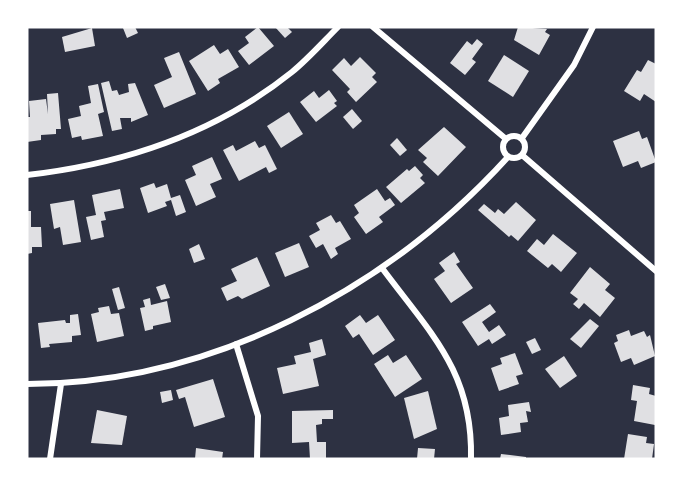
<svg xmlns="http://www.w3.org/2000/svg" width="683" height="486" viewBox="0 0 683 486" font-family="'Sofia Sans Condensed',sans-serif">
	<rect width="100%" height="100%" fill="#2d3142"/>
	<!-- building -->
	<g fill="#e0e0e3">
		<polygon points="135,27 138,33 127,38 123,28"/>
		<polygon points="258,27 274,46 249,65 238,51 249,43 245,37"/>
		<polygon points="275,27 287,27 292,32 285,38"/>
		<polygon points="518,27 547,29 545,32 550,35 539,55 514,40"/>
		<polygon points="92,28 95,46 65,52 62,37"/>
		<polygon points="477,39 483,44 472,59 476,62 465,75 450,63 467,41 472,45"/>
		<polygon points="214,45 220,54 228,49 239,67 218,79 220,83 208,91 189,61"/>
		<polygon points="179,52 196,94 164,108 154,85 172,77 164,58"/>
		<polygon points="504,55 529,71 513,97 488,81"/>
		<polygon points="360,57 376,73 372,77 377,82 356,102 347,92 350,89 332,70 344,58 351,66"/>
		<polygon points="648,60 656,64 656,102 644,94 640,101 624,91 637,70 641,72"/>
		<polygon points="109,81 112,91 117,90 119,95 129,92 128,84 135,83 148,115 131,122 131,118 120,118 122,129 112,131 101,83"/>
		<polygon points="98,84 104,112 98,114 103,136 82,140 81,136 72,138 68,119 81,116 79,106 91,103 88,86"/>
		<polygon points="329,90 337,101 334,103 337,106 316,122 300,102 314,91 319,98"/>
		<polygon points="58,93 61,129 56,129 56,134 41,135 41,140 27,142 27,117 30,117 29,101 46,99 48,114 47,94"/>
		<polygon points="352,109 362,121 353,129 343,117"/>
		<polygon points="289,112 303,134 281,148 267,126"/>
		<polygon points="444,127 466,147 438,176 423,162 427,158 418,150"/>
		<polygon points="639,131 642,139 647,137 656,162 641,168 638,161 623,167 613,141"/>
		<polygon points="397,138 407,150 400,156 390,145"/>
		<polygon points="255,141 259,148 265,145 277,169 269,173 266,167 239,181 223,150 233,145 236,151"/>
		<polygon points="212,157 222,179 210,184 216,197 196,206 185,180 196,175 192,166"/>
		<polygon points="415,166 423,175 420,178 425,183 401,203 386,187 407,169 409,171"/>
		<polygon points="154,183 156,188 167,184 171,198 180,195 186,212 176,216 171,200 165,202 167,206 148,213 140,188"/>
		<polygon points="120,189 124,208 104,212 106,220 101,221 104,237 91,240 86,217 96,215 92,195"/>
		<polygon points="377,189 385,201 390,198 395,205 379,217 383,222 366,234 354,217 359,213 354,205"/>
		<polygon points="74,200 81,242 63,245 60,227 54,229 50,204"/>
		<polygon points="516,202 536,220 518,241 511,235 509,237 478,210 484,204 495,213 498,209 504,214"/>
		<polygon points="27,211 31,211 31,227 41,227 42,247 32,247 32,253 27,254"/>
		<polygon points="331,215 336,223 340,221 351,239 335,248 338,254 331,259 323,244 316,248 309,236 320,230 316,223"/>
		<polygon points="553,234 577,253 561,272 552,264 548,268 527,251 537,239 544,245"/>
		<polygon points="299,243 309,267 285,277 275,253"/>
		<polygon points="199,244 205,259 194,263 189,249"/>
		<polygon points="454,252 460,262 456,264 473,288 451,303 434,279 445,271 439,263"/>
		<polygon points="257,257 270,286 242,299 238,296 227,301 221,288 237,281 231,269"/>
		<polygon points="590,267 610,284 605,290 615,298 600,317 584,303 579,309 573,304 578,299 570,293"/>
		<polygon points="165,284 170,298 161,300 156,287"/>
		<polygon points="119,287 125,308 118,310 112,289"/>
		<polygon points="150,298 151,305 167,301 171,322 153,326 153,329 145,331 140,308 145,307 143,300"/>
		<polygon points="490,304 496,312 482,322 489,332 499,325 506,335 492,344 489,339 478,346 462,322"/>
		<polygon points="109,306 111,314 119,313 124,336 97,342 91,314 99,312 98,308"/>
		<polygon points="78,314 81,335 72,336 72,342 49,344 50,347 41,348 38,323 65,320 66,323 70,323 70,315"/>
		<polygon points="360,315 366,323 378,315 395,340 373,355 359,334 353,338 345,326"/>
		<polygon points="590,319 599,326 581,348 570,339"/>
		<polygon points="629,330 631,336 644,331 647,337 650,335 655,356 634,365 631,358 621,362 614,343 618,341 616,335"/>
		<polygon points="535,338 541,350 532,354 526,342"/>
		<polygon points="322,339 326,355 313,359 319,386 283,394 277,368 296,364 294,356 311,352 309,343"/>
		<polygon points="515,353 523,374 516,376 519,384 499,391 491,368 502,364 500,358"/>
		<polygon points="388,355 393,363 406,355 422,379 395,397 374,364"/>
		<polygon points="564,356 577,376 560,388 545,369"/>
		<polygon points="213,379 225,417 194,427 185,397 179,399 176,390"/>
		<polygon points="633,385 650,388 649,394 656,396 655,425 634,421 637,401 631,400"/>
		<polygon points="171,390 173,400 162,403 160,392"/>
		<polygon points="428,391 437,429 414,439 404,398"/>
		<polygon points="529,402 531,412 526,411 528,422 520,423 521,432 501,435 499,418 509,416 508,405"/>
		<polygon points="97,410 127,416 122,445 91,443"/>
		<polygon points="333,410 333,419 322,419 322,424 316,425 317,442 326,442 326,458 310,459 309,442 292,443 292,411"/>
		<polygon points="628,434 647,437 646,443 654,444 652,459 624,459"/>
		<polygon points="196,448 223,452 222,459 195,459"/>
		<polygon points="418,448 435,449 434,459 417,459"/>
		<polygon points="501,454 526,457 526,459 500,459"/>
	</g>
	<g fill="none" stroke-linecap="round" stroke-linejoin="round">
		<!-- minor -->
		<g stroke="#fff" stroke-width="6">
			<polyline points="373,27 506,139"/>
			<circle cx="514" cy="147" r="11"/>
			<polyline points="522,138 574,65 593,27"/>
			<polyline points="522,155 656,271"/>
			<path d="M 27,175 C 123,164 216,133 292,72 C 308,59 323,42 338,27"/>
			<path d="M 382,268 C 431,334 473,372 471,459"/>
			<polyline points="236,344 258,416 257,459"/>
			<path d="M 27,384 C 210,384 387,290 508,157"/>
			<polyline points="50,459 61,384"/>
		</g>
	</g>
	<!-- border -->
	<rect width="683" height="486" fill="none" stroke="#ffffff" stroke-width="57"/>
</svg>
